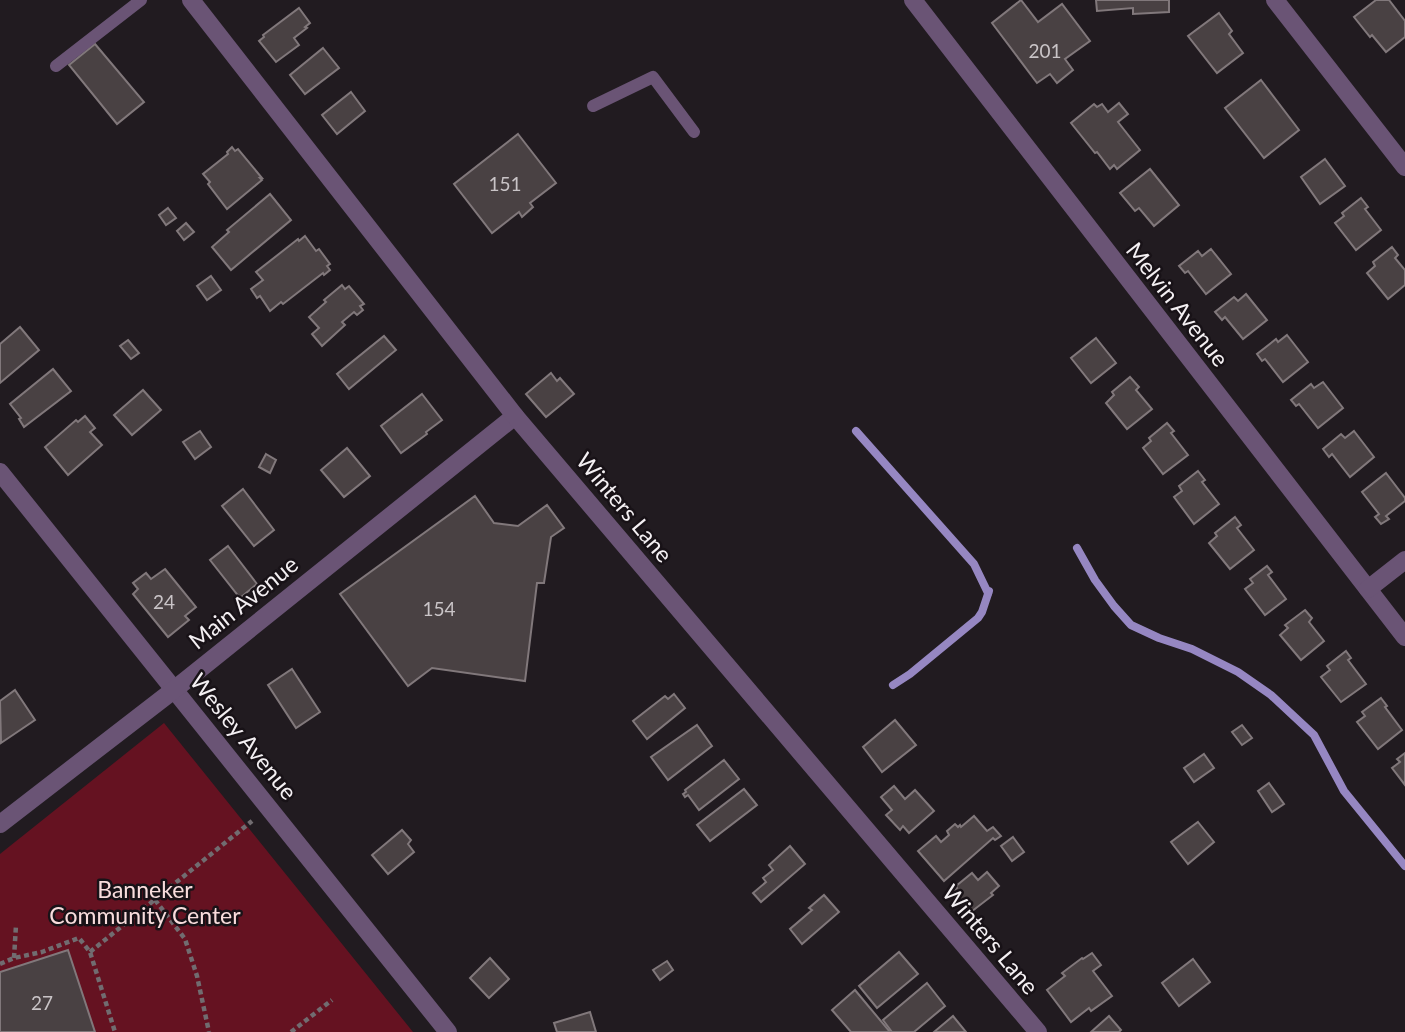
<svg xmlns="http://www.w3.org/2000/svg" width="1405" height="1032" viewBox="0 0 1405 1032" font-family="Lato,sans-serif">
	<rect width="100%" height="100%" fill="#211b20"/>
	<!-- green -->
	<polygon fill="#651221" points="164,723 413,1032 0,1032 0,854"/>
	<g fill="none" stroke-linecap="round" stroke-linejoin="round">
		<!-- stream -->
		<g stroke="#9687c2" stroke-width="8">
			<polyline points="856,431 974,564 988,593"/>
			<polyline points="1077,548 1095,580 1114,606 1131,625 1159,638 1192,649 1238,672 1271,695 1314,735 1344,791 1405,866"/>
			<polyline points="893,685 910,674 978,618 982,612 989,591"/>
		</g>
	</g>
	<!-- building -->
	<g fill="#494143" stroke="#81787b" stroke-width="2">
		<polygon points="1021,0 1038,22 1062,4 1090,41 1065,59 1073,70 1057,83 1050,74 1037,83 992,23"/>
		<polygon points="1096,0 1169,0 1169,12 1133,14 1133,8 1097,11"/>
		<polygon points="1376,0 1389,0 1405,21 1405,37 1386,52 1372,35 1370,37 1354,17"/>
		<polygon points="299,8 310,23 305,27 307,28 294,38 299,45 276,62 259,41 264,37 263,35"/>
		<polygon points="1219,13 1232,31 1229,34 1243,53 1217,73 1188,36"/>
		<polygon points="95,44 144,102 117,124 69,65"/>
		<polygon points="323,48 339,68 305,94 290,75"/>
		<polygon points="1261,80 1299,130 1264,158 1225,108"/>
		<polygon points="351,92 365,111 337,134 322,115"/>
		<polygon points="1119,103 1128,114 1118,122 1140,150 1117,169 1114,165 1110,169 1097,152 1095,153 1071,123 1094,104 1097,107 1102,104 1108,112"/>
		<polygon points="518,134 556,183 530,203 533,207 522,217 519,212 492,233 454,184"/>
		<polygon points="232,147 235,151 238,149 262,178 260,178 262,180 227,209 208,184 210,182 203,174 228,154 227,152"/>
		<polygon points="1325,159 1345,186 1320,204 1301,177"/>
		<polygon points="1150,169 1179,205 1154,226 1139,208 1135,211 1120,193"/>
		<polygon points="270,194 291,220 231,270 212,247 229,232 227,230"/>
		<polygon points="1361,198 1368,207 1365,209 1381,230 1356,250 1335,223 1344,216 1342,213"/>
		<polygon points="168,208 176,218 166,225 159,215"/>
		<polygon points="186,223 194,232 184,240 177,231"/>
		<polygon points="305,236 316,251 319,249 330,264 327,266 330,270 324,275 323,273 283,304 281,302 270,311 260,296 257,298 251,289 263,280 256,272 298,239 299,241"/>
		<polygon points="1392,247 1398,255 1395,258 1405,270 1405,285 1388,299 1367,273 1375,266 1373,262"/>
		<polygon points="1211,249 1231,274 1206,294 1188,271 1185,273 1179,266 1198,251 1202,256"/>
		<polygon points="211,276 221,290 207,300 197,286"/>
		<polygon points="342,285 345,289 349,286 364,304 360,306 363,310 357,315 354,312 342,322 345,325 322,346 312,334 319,328 309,317 326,302 324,300"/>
		<polygon points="1246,294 1267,320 1243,339 1225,317 1222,320 1215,312 1234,297 1238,301"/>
		<polygon points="20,327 39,350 0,383 0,344"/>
		<polygon points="1287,335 1308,362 1283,382 1265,359 1262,361 1257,354 1276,339 1278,342"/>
		<polygon points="384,336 396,350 349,389 337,374"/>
		<polygon points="1096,338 1116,363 1091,383 1071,358"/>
		<polygon points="128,340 139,353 131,359 120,346"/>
		<polygon points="53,369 71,391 24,427 19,419 21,418 10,404"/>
		<polygon points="551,373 557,381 560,378 574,394 546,417 526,394"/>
		<polygon points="1130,377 1139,387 1136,390 1152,409 1127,429 1106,403 1114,395 1112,392"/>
		<polygon points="1323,382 1343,408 1318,428 1299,404 1296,406 1291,400 1311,384 1314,388"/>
		<polygon points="143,390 161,410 132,435 114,415"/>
		<polygon points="422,394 442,420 426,432 427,434 401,453 381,426"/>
		<polygon points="85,416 95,428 90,432 102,445 68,475 45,447 76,420 78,422"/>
		<polygon points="1167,423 1174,431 1171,433 1188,455 1163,474 1143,448 1151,441 1149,438"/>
		<polygon points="200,431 211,447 195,459 183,442"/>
		<polygon points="1354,431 1374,457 1350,477 1332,454 1329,457 1323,449 1341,434 1345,438"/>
		<polygon points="347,448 370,476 344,497 321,470"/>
		<polygon points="266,454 276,460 270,473 259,467"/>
		<polygon points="1198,471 1205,480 1202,482 1219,504 1194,524 1174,497 1182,491 1179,486"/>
		<polygon points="1386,473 1405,498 1405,501 1386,516 1389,519 1381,524 1375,517 1379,514 1362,492"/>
		<polygon points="243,489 274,530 254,546 222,506"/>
		<polygon points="475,496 494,523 518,526 547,505 564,528 551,537 544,583 537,583 525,681 432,668 408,686 340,594"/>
		<polygon points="1235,517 1241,525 1237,528 1254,550 1230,569 1209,543 1217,536 1215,533"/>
		<polygon points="228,546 257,584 240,598 210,560"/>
		<polygon points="1267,566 1272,572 1268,575 1286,599 1265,615 1245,589 1253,583 1250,579"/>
		<polygon points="165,569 196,607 185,616 189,620 168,637 133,594 138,589 133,583 146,573 151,579"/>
		<polygon points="1305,610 1312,618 1309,622 1324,641 1301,660 1280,635 1288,628 1285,625"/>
		<polygon points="1346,651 1351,658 1348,660 1366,684 1341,702 1321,677 1330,670 1327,666"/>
		<polygon points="292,669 320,712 296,728 268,685"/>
		<polygon points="15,690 35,720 1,743 0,701"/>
		<polygon points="674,694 685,708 647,739 633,721 665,696 668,699"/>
		<polygon points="1381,698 1387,706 1385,707 1402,730 1378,749 1357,722 1365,716 1362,712"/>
		<polygon points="895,720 916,745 882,772 863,747"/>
		<polygon points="697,725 712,746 668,780 651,757"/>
		<polygon points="1242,725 1252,738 1242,745 1232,732"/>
		<polygon points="1405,753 1405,785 1392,768 1400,762 1397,759"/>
		<polygon points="1204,754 1214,768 1194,782 1184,768"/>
		<polygon points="724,760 739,779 699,810 688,795 685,797 683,794 686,792 685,790"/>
		<polygon points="1269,783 1284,804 1272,812 1258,791"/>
		<polygon points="894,786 905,799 915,790 934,811 909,833 903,826 900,830 886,815 892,810 881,797"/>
		<polygon points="744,789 757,805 710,841 697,825"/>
		<polygon points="974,816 987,831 993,827 1001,836 995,840 993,838 944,881 918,851 936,836 941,842 949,835 947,831 955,824 958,827 960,825 961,827"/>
		<polygon points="1198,822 1214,842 1188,864 1171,842"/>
		<polygon points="402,830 411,840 408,844 414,852 388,874 372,855"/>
		<polygon points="1013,837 1024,852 1012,861 1001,846"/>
		<polygon points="790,846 805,864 761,902 753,893 766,882 763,878 773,870 769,865"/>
		<polygon points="987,872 999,886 991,893 993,895 971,912 953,891 957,888 956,886 972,873 978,880"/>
		<polygon points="824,895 839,912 802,944 790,929 812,910 809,908"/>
		<polygon points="68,950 95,1032 0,1032 0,972"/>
		<polygon points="899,952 918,974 877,1008 859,986"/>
		<polygon points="1092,953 1101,965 1093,971 1112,996 1091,1011 1089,1008 1071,1022 1047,990 1065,976 1062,973 1082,958 1083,959"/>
		<polygon points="490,958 509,979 489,998 470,978"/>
		<polygon points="1193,959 1210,982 1179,1006 1162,983"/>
		<polygon points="667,961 673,970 660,980 653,970"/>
		<polygon points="927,983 945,1006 914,1032 892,1032 883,1020"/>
		<polygon points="855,990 890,1032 851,1032 832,1010"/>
		<polygon points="590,1012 596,1032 557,1032 554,1023"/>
		<polygon points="953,1016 966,1032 934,1032"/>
		<polygon points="1109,1016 1121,1030 1119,1032 1091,1032"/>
	</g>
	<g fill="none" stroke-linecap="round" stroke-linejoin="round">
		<!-- path -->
		<g stroke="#716c70" stroke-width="4.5" stroke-dasharray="5 3.5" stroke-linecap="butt">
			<polyline points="155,900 185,939 197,976 209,1032"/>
			<polyline points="90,952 252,821"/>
			<polyline points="14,958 16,925"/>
			<polyline points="0,964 14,958 42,952 79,938 90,952 115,1032"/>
			<polyline points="291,1032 332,1000"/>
		</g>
		<!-- service -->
		<g stroke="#6a5475" stroke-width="12">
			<polyline points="56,66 141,0"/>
			<polyline points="593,106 653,77 694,132"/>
		</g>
		<!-- minor -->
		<g stroke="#6a5475" stroke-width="18">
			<polyline points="913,0 1405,637"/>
			<polyline points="1275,0 1405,167"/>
			<polyline points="0,472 448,1032"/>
			<polyline points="1368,589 1405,560"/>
			<polyline points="0,824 175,689 515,416"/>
		</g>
		<!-- tertiary -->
		<polyline stroke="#6a5475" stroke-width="18" points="191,0 515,416 1038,1032"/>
	</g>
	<g text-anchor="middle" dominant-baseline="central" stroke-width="5" stroke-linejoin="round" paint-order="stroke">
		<!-- number labels -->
		<g font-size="19" fill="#c9c4c7">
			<text x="1045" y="50">201</text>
			<text x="505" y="183">151</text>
			<text x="164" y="601">24</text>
			<text x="439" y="608">154</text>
			<text x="42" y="1002">27</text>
		</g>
		<!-- street labels -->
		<g font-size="23" fill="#f4f0f3" stroke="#181217">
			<text transform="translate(1178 304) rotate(52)">Melvin Avenue</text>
			<text transform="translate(625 507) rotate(50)">Winters Lane</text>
			<text transform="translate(243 602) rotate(-39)">Main Avenue</text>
			<text transform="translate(244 736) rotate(51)">Wesley Avenue</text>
			<text transform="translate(991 939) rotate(50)">Winters Lane</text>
		</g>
		<!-- park labels -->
		<g font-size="23" fill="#f8dcdc" stroke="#181217">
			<text x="145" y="889">Banneker<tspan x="145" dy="26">Community Center</tspan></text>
		</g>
	</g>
</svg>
